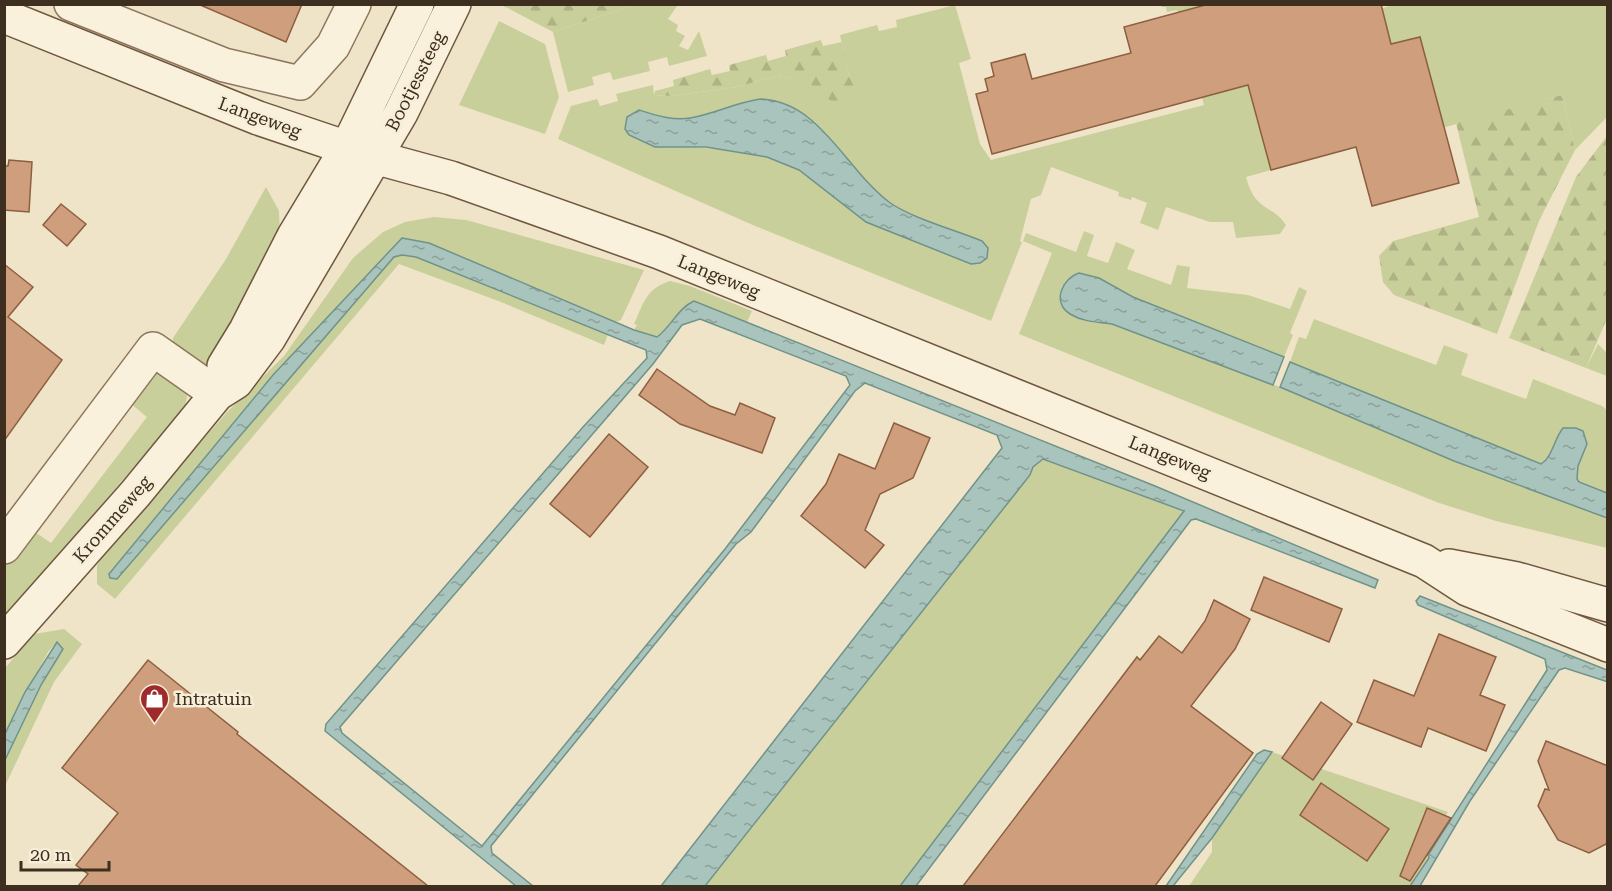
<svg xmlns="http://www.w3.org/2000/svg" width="1612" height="891" viewBox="0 0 1612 891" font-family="'Roboto Serif',serif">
	<defs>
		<pattern id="forest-firs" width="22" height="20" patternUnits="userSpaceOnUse" patternTransform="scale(1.5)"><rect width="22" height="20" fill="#c9cf9b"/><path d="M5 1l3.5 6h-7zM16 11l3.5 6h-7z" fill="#aeb285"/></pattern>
		<pattern id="water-ripples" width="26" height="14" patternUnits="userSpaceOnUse" patternTransform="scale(1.5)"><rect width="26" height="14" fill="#a9c4bc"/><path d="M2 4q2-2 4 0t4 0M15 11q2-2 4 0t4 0" fill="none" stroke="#8ba098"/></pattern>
	</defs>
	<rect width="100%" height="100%" fill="#f0e4c8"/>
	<!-- green -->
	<g fill="#c9cf9b" fill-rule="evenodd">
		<polygon points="1395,4 1607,5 1607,117 1575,150 1562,95 1431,131 1386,48 1380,9"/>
		<polygon points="635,5 677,6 668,19 678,25 676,31 685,36 679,46 688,50 699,31 707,56 669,66 667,57 648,62 650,71 613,80 610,72 592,77 594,85 568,92 553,32"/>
		<path d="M 955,5 L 971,59 L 959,63 L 980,144 L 991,160 L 1204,105 L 1177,10 L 1167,12 L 1166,7 L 1162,7 L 1161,5 L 1197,5 L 1220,92 L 1248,85 L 1271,170 L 1246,177 C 1255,212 1272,204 1286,225 L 1280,234 L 1236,238 L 1233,222 L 1210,222 L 1166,207 L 1158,230 L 1140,223 L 1147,203 L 1132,197 L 1131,200 L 1118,196 L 1119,192 L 1051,167 L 1041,195 L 1031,199 L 1020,241 L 1022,242 L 991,321 L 755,226 L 558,139 L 571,106 L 597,99 L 600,106 L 618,101 L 616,94 L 653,85 L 654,95 L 671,96 L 737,87 L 777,76 L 856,90 L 849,76 L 840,35 L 877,25 L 879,31 L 897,27 L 896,20 ZM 760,99 C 824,101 847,180 900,208 L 855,214 C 837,199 821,182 800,171 C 755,146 705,148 655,147 L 638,110 C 655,115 673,121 690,118 C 713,114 734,103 760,99 Z"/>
		<polygon points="499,21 545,44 559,97 545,134 459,105"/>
		<polygon points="266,187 279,211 280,238 217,362 198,366 172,347 173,338 226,259"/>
		<polygon points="434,217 466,220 644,270 621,320 616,322 429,243 402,238 273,375 109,573 110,578 394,257 402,255 416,257 608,334 604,345 501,302 399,264 115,599 97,584 97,566 101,557 227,412 284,356 353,258 383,232 405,222"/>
		<path d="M 1084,231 L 1094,235 L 1087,256 L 1108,263 L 1116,242 L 1135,250 L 1127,269 L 1171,285 L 1177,265 L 1190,267 L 1187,288 L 1248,295 L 1290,309 L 1299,287 L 1307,291 L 1290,333 L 1293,335 L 1284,357 L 1133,297 L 1099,278 L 1079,273 L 1062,286 C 1060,321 1084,321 1112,324 L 1280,387 L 1454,461 L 1607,518 L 1607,548 L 1496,521 L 1439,503 L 1019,334 L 1052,253 L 1023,241 L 1026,233 L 1076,252 Z"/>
		<path d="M 670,281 L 690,286 L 752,311 L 747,322 L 694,301 C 679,308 670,327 657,337 L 634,330 L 637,325 L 634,324 C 644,302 646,289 670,281 Z"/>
		<polygon points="1314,319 1436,365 1444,345 1468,354 1461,375 1526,399 1533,379 1602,406 1607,410 1607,493 1579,482 1577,479 1578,466 1587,444 1576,428 1569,429 1541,464 1290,362 1299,337 1306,339"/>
		<polygon points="1598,344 1607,353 1607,376 1586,368"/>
		<polygon points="161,371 188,391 185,407 5,618 4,567 32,530 51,543 147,417 130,403 156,373"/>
		<polygon points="1043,459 1184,511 900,886 705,886 1030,475 1033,467"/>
		<polygon points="64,629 82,644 54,682 5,786 5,760 41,685 63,649 57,642 48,652 5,734 5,668 34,634"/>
		<polygon points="1272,752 1448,812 1421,852 1429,858 1410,886 1189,886 1212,852 1212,838"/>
	</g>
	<!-- forest -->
	<g fill="url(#forest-firs)">
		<polygon points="502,5 635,5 553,32"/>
		<polygon points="821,40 823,46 842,42 849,76 856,90 837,106 808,82 777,76 737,87 671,96 654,95 655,91 674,86 673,80 710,69 712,75 730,71 729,65 766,55 768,61 786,56 785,50"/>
		<polygon points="1562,95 1575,150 1539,221 1497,334 1394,295 1383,282 1379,256 1393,241 1479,217 1456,123"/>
		<polygon points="1607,136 1608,316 1586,368 1509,338 1576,177"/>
	</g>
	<!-- water -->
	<g fill="url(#water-ripples)" stroke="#6f938a" stroke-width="1.5" fill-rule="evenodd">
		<path d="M 760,99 C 820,101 845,169 889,202 C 911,218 955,230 982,241 L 988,248 L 987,258 L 980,263 L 971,264 L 866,222 L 799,170 L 767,157 L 706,147 L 655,147 L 629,135 L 625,129 L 627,117 L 639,110 C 655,115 673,121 690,118 C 714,114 734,103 760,99 Z"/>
		<path d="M 402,238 L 429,243 L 634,330 L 657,337 C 671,327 678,308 694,301 L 1155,486 L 1378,580 L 1375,588 L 1196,519 L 1191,520 L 916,886 L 900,886 L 1184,511 L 1043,459 L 1033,467 L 1030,475 L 705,886 L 661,886 L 1002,448 L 997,435 L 865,383 L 855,391 L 751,532 L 736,544 L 491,846 L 492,853 L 533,886 L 516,886 L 325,731 L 326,724 L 583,427 L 647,358 L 646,350 L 416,257 L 402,255 L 394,257 L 117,579 L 110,578 L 109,574 L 273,375 ZM 700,319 L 846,376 L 850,385 L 725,549 L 482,846 L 342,733 L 340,727 L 653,364 L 682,325 Z"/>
		<path d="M 1079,273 L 1099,278 L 1133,297 L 1284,357 L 1273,385 L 1112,324 C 1098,322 1083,322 1070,314 C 1051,302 1063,278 1079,273 Z"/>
		<path d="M 1290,362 L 1541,464 C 1553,456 1554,439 1563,428 L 1576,428 L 1583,431 L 1587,444 L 1578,466 L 1577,479 L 1579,482 L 1607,493 L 1607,518 L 1454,461 L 1280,387 Z"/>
		<polygon points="1420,596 1607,670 1608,682 1565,668 1559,670 1470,801 1420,886 1410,886 1429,858 1428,855 1547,670 1545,659 1418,605 1416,601"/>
		<polygon points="57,642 63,649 41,685 5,760 5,734 25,692"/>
		<polygon points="1264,750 1272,752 1212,838 1173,886 1166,886 1257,754"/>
	</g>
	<!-- building -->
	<g fill="#cf9f7d" stroke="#8d5f41" stroke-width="1.5">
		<polygon points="198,4 302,4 286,42"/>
		<polygon points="1209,4 1381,4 1391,44 1420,37 1459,183 1372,206 1356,147 1271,170 1248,85 992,154 976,94 988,91 985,79 994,76 991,63 1025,54 1032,79 1131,53 1124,27"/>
		<polygon points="9,160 32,162 29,212 4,210 4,166 8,166"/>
		<polygon points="61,204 86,224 67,246 43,225"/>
		<polygon points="4,264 33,287 8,317 62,360 4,441"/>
		<polygon points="657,369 710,406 735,415 740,403 775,418 762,453 680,424 639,395"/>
		<polygon points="894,423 930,438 913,478 880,494 865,530 884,545 865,568 801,516 826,484 839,454 875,469"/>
		<polygon points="609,434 648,467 590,537 550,504"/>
		<polygon points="1264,577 1342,609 1329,642 1251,610"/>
		<polygon points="1214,600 1250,619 1235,649 1191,706 1253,753 1155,886 963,886 1137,657 1140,660 1159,636 1182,653 1205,621"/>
		<polygon points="1439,634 1496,657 1480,695 1505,705 1486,751 1428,728 1421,747 1357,722 1374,680 1414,696"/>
		<polygon points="148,660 238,732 237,734 428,886 78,886 88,874 76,865 118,813 62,768"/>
		<polygon points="1321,702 1352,724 1313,780 1282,758"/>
		<polygon points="1546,741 1608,766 1608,843 1589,853 1558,840 1538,806 1545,789 1549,790 1538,761"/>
		<polygon points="1321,783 1389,829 1367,861 1300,815"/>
		<polygon points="1427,808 1451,818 1410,881 1400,876"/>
	</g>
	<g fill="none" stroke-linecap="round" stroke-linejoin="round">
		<defs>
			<g id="street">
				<polyline points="71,4 224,65 300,83 333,46 354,4"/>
				<polyline points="4,547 153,349 217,394"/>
			</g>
			<g id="secondary">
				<polyline points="4,16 258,118 374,157 451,178 659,252 1424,561 1467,589 1608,645"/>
				<polyline points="224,366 246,330 294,236 347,148 417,4"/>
				<polyline points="1449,566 1517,579 1608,605"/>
				<polyline points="4,642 135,494 217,394 236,382 269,338 401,113 454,4"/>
			</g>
		</defs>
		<!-- street casing -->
		<use href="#street" stroke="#8d765c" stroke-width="36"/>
		<!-- secondary casing -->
		<use href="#secondary" stroke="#6f573f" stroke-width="36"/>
		<!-- street -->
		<use href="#street" stroke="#faf1dc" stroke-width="33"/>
		<!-- secondary -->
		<use href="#secondary" stroke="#faf1dc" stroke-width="33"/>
	</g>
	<!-- icons -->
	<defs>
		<symbol id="shop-pin" viewBox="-11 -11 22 30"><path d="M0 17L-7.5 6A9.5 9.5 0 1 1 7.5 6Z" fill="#9e2a2b" stroke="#f7eed8"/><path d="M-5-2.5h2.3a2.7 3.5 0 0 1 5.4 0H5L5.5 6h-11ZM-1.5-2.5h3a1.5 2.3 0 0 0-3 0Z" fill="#fff"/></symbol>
	</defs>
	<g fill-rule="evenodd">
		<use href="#shop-pin" x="138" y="682" width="33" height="45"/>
	</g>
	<g text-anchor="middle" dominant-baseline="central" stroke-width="5" stroke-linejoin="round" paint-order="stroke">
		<!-- street labels -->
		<g font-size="18" fill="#3d2e20" stroke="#f7eed8">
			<text transform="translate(415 81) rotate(-63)">Bootjessteeg</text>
			<text transform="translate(260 117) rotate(20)">Langeweg</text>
			<text transform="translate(719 276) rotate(22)">Langeweg</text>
			<text transform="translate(1170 457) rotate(22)">Langeweg</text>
			<text transform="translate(112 519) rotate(-49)">Krommeweg</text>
		</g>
		<!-- poi labels -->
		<g font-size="18" fill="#3d2e20" stroke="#f7eed8" text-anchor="start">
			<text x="175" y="698">Intratuin</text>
		</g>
	</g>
	<!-- border -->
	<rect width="1612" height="891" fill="none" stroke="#3d2e20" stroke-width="12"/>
	<!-- scale -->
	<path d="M21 861v9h88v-9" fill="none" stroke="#3d2e20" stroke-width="3"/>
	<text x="30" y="861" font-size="18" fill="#3d2e20" stroke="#f7eed8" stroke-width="4.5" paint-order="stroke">20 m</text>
</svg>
